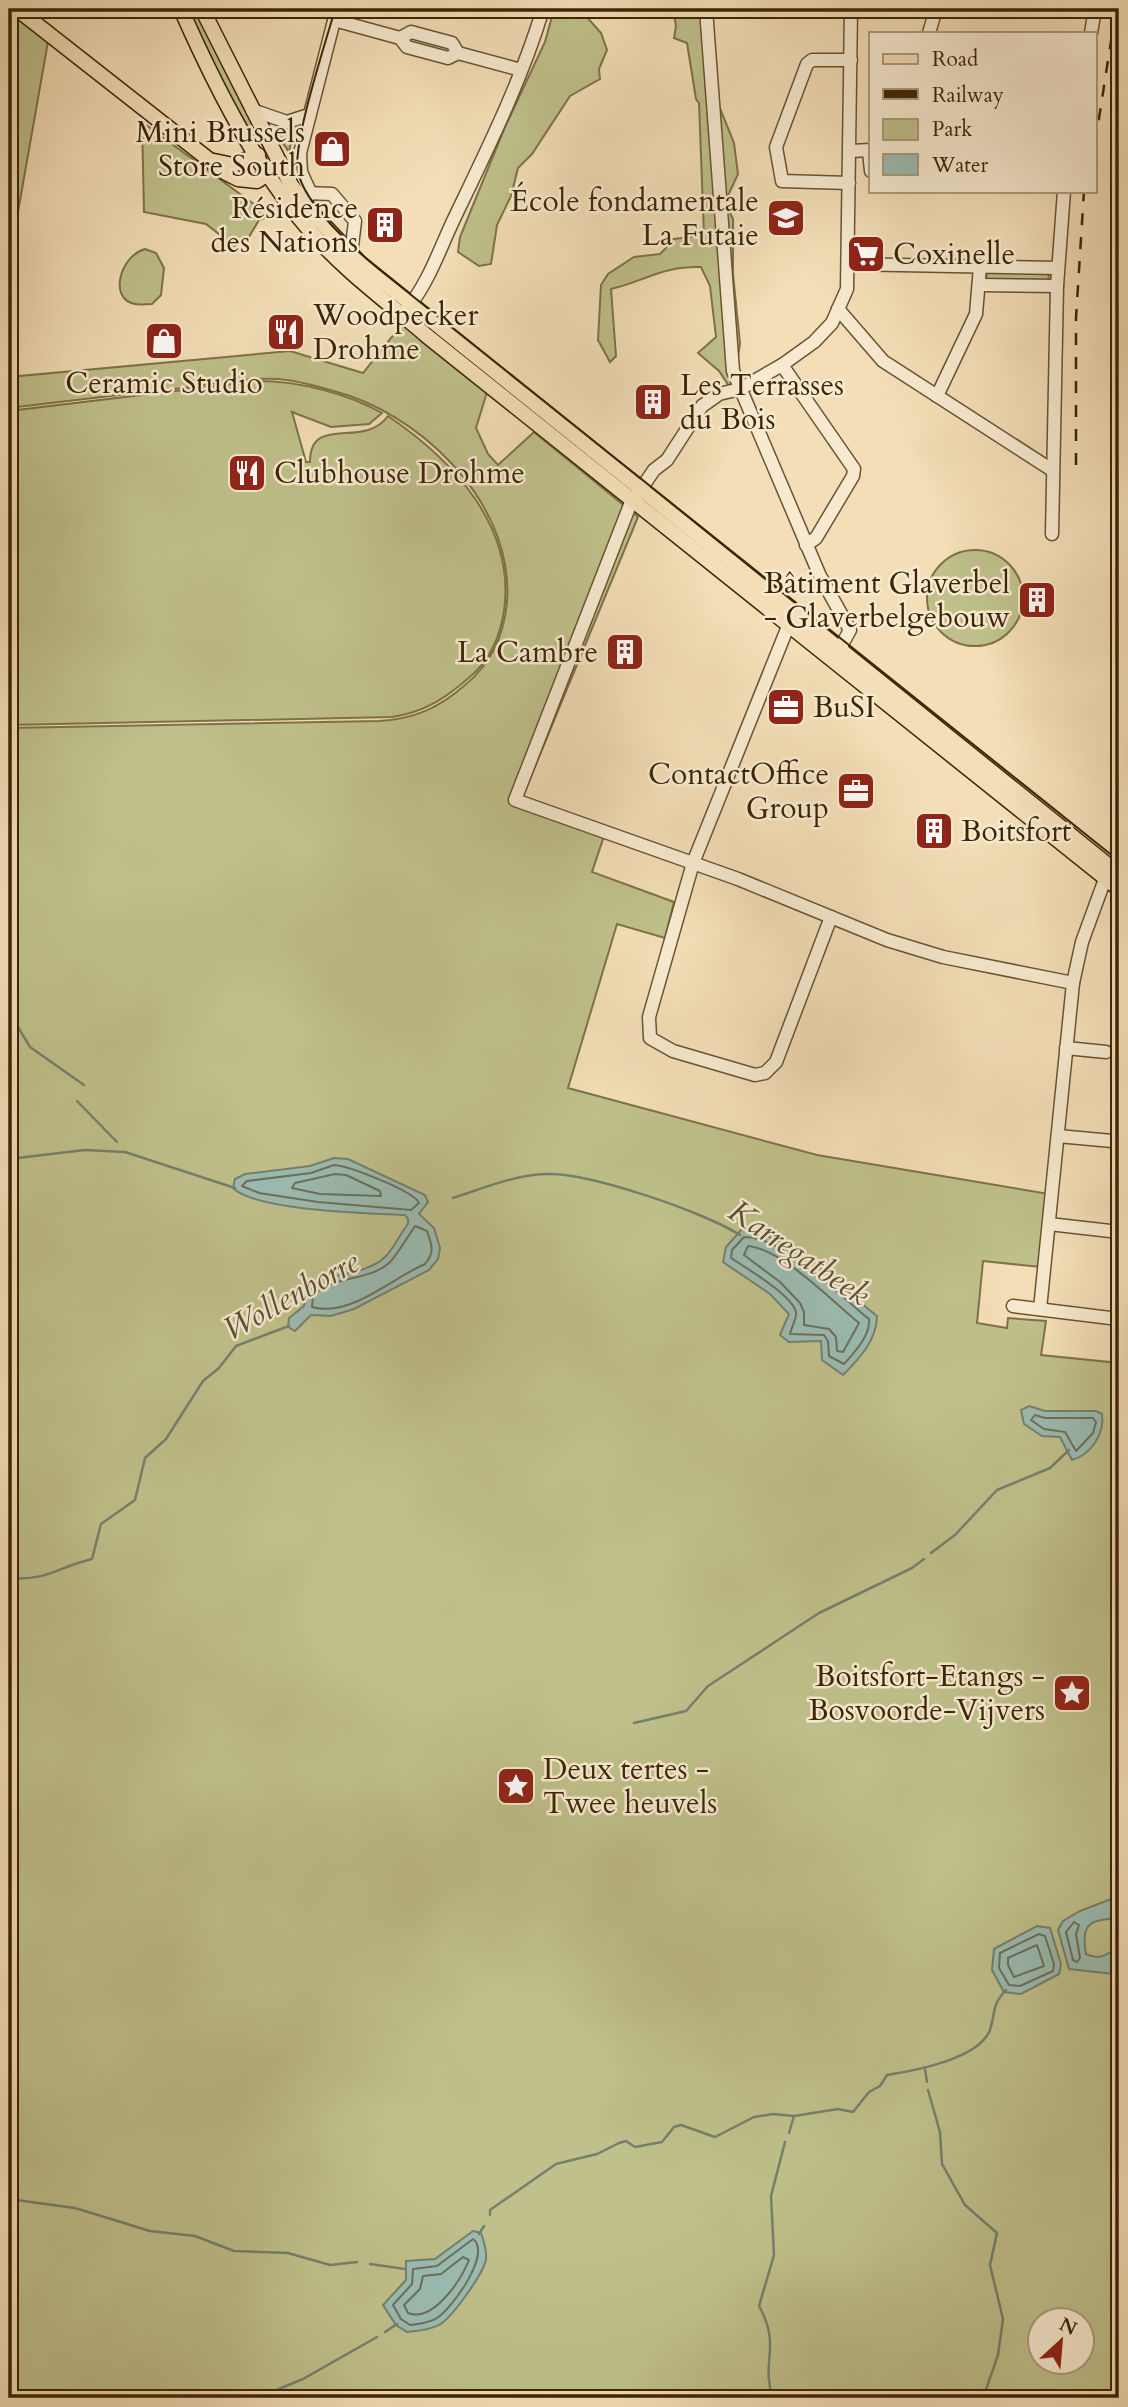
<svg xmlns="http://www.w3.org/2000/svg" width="1128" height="2407" viewBox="0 0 1128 2407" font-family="Cardo,serif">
	<rect width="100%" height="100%" fill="#f3deb7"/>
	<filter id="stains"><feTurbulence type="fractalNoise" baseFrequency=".00286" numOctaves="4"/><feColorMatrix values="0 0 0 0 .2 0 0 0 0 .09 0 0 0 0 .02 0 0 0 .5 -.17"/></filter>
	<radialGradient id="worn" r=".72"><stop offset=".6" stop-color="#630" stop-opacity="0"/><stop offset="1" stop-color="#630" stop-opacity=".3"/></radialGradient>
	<!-- green -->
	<g fill="#bfc08b" stroke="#7e7248" stroke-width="2" fill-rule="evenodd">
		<polygon points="9,9 15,9 49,36 9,263"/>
		<polygon points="186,9 198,9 257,128 249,133"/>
		<polygon points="554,9 589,9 585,15 601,33 607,50 599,69 600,79 570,96 532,154 518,168 511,196 497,225 491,264 479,266 458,252 460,237 505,127 545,42"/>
		<path d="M 673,9 L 704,9 L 711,86 L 734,143 L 738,174 L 725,202 L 733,219 L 733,274 L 740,343 L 734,386 L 729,386 L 719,371 L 698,353 L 716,337 L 710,286 L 701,267 C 662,266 645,281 611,289 L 616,356 L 610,362 L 598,340 L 601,285 L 608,274 L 634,257 L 660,254 L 666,248 L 667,240 L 704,235 L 699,103 L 696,99 L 687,43 L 674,38 L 676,26 Z"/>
		<polygon points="142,122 270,216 259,220 246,242 234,246 206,224 144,212"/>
		<polygon points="278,130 293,133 289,152 276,133"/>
		<path d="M 145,249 L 156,253 L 164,268 L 161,295 L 152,304 C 146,304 140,305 135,304 C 108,299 120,256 145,249 Z"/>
		<polygon points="987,270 1049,274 1048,281 986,280"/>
		<path d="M 403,323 L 487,392 L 476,428 L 488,454 L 498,465 L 534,432 L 638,517 L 522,798 L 606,830 L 592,872 L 674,902 L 665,938 L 617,924 L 568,1088 L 817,1155 L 1049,1194 L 1041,1267 L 983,1261 L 977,1323 L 1007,1328 L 1008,1318 L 1046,1321 L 1041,1355 L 1119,1363 L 1119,2398 L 9,2398 L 9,728 L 379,721 C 414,719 439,708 465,685 C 491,664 504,635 507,602 C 514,511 433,425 350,396 C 328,389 302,381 278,379 C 247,377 214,384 183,388 C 125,394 67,401 9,408 L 9,377 L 290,351 L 363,373 ZM 1040,2320 L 1082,2320 L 1082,2362 L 1040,2362 Z"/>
		<path d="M 258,381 C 299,381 346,393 382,413 L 369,424 L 331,427 L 292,412 L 306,462 L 310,462 C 310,413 364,450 388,416 C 453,460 516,527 504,611 C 500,636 490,660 471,676 C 446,698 425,712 392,717 L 9,725 L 9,411 Z"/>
		<circle cx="975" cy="598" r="48"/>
	</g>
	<!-- water -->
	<g fill="#9bbcb2" stroke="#75806d" stroke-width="2">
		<path d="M 334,1158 L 348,1159 L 425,1195 L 428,1202 L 419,1214 L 434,1228 L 440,1248 L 438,1259 L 429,1270 L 354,1309 L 331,1316 L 311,1315 L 295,1331 L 288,1327 L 289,1318 L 304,1306 L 306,1293 L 322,1280 L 323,1274 L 325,1272 L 331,1277 C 347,1273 372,1270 385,1257 C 393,1250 400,1234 408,1224 L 408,1219 L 405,1215 C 370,1213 256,1211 233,1188 L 235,1179 L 245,1174 L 310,1166 Z"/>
		<path d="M 742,1229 C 796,1237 836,1284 877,1316 C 877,1340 859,1359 843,1375 L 822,1360 L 821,1341 L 789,1342 L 780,1335 L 789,1314 L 770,1294 L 723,1262 L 726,1247 Z"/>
		<path d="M 1029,1406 L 1045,1411 L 1096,1411 L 1102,1414 C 1105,1433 1091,1455 1072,1460 L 1060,1437 L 1042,1436 L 1024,1424 L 1021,1410 Z"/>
		<path d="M 1119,1896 L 1119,1918 C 1091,1920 1080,1922 1086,1954 C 1100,1961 1108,1954 1119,1946 L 1119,1972 L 1114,1974 L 1069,1969 L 1058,1930 L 1063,1921 L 1080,1911 Z"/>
		<polygon points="1037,1926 1050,1928 1061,1964 1059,1974 1021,1994 1004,1992 992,1970 994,1949"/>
		<path d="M 473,2231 L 481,2233 C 484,2242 487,2250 486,2259 C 484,2273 451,2319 439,2325 C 430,2330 417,2331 407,2332 L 396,2325 L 383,2305 L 406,2280 L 406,2261 L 435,2259 Z"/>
	</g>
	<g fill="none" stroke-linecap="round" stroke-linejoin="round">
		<!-- shore -->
		<g stroke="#6c705c" stroke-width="2">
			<path d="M 334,1165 C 349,1166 414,1191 419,1203 L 411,1210 L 318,1202 L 259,1193 L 242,1186 L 247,1181 L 311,1173 Z"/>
			<polygon points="335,1174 346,1175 380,1191 381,1196 320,1194 292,1188 295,1183"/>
			<path d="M 415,1226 L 427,1231 C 432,1245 435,1253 425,1264 C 392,1278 350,1318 312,1307 L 313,1296 C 331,1275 368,1282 389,1263 C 395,1258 409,1235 415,1226 Z"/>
			<path d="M 744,1237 C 786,1237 837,1294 869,1319 C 871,1335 854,1353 844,1364 L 829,1356 L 828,1341 L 824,1335 L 790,1334 C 791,1328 797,1319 796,1312 C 792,1295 746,1268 731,1258 L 732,1250 Z"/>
			<path d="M 748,1246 C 782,1249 833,1302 859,1323 L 843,1352 L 837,1351 L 836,1337 L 829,1329 L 804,1325 L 804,1312 L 800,1303 L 780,1282 L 744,1255 Z"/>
			<polygon points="1035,1415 1045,1418 1093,1418 1096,1422 1093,1433 1076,1451 1065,1432 1044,1429 1031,1420"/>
			<polygon points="1074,1922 1079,1925 1076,1934 1080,1958 1077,1962 1073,1960 1066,1932"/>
			<polygon points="1039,1934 1045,1936 1054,1964 1053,1971 1020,1986 1009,1985 999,1968 1000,1953"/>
			<polygon points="1037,1945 1044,1966 1014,1977 1008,1965 1008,1958"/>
			<path d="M 473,2239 C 492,2254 452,2308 437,2318 C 430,2323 418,2324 410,2325 L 401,2319 L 393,2305 L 412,2284 L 413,2269 L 437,2266 Z"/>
			<path d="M 463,2257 L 469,2260 C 461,2280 433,2323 408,2313 L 404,2305 L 420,2289 L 423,2276 L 441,2274 Z"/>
		</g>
		<!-- stream -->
		<g stroke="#75806d" stroke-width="2.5">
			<polyline points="9,1012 30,1047 84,1085"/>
			<polyline points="77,1101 117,1142"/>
			<polyline points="9,1159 85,1150 125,1152 235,1188"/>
			<path d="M 453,1198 C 484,1188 514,1175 546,1174 C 588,1172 704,1212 740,1235"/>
			<polyline points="931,1553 955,1535 997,1490 1050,1468 1069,1450"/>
			<path d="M 9,1578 C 48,1581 58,1567 92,1559 L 101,1524 L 135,1500 L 145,1458 L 166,1439 L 203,1381 L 219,1368 L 236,1346 L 289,1326"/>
			<polyline points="634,1723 686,1711 708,1686 819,1613 912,1568 924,1559"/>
			<polyline points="925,2069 927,2082"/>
			<polyline points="928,2090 940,2132 942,2164 965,2205 997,2233 990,2265 1003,2319 998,2355 983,2398"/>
			<polyline points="789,2133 794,2116"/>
			<polyline points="9,2199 75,2208 150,2231 195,2236 234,2251 288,2253 330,2265 357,2262"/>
			<path d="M 490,2215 L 490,2210 L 556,2164 L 597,2154 L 619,2143 L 626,2141 L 635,2147 L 662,2142 L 674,2127 L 681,2125 L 715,2137 L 754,2117 L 773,2114 L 794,2116 L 838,2109 L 853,2112 L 869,2092 L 880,2086 L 887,2075 C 913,2071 979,2059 990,2030 C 996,2012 991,2006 1006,1990"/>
			<polyline points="479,2234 484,2226"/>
			<polyline points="370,2264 405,2269"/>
			<polyline points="385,2332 397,2324"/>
			<polyline points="257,2398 303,2379 377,2337"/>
			<path d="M 773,2398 C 760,2362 782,2347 759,2306 L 774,2255 L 771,2196 L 785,2142"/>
		</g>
		<defs>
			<g id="minor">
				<polyline points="706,9 733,371 820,576 850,630 839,650"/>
				<polyline points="851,9 847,289 832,323 814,342 782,365 740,389 719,394 702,406 667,460 654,470 630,505 515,800 738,879 887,940 943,957 1073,983"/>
				<polyline points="334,20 400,38 407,47 448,58 458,53 521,70"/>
				<polyline points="929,33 936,9"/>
				<polyline points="1091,33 1095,9"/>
				<polyline points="400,38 411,32 452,43 458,53"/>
				<polyline points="252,110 287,122 309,115"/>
				<polyline points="850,151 871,150"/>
				<polyline points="869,151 871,171"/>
				<polyline points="849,183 782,181 776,147 807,64 812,60 851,60"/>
				<polyline points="306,193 332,194 355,221 351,254"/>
				<polyline points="311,194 301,172 300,153 337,9"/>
				<polyline points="848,264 1057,268"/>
				<polyline points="979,285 1057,286"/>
				<polyline points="838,309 883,361 1052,470"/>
				<path d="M 406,310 C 428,284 439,251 453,221 C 486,152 521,82 543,9"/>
				<polyline points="782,365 854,469 853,476 816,538 806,545"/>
				<polyline points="937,396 976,314 980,267"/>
				<polyline points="1052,534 1057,286 1064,191"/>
				<polyline points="789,624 693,863 649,1017 650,1038 673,1051 755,1075 765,1073 776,1062 831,917"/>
				<polyline points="1066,1048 1106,1052"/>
				<polyline points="1058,1136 1112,1141"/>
				<polyline points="1049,1224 1119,1232"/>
				<polyline points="1013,1306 1110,1318"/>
				<polyline points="1040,1309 1073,983 1082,942 1105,879"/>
			</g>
			<g id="major">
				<polyline points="17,9 226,173 238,179 257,181 276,168"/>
				<path d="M 181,9 C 213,82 259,173 312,233 C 346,272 388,302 427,336 L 1119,889"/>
				<polyline points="202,9 291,185 313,214 359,262 1119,874"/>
				<polyline points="214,161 233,165 258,155"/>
			</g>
		</defs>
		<!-- minor casing -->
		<use href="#minor" stroke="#6a5332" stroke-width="15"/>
		<!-- major casing -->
		<use href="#major" stroke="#3c2505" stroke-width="17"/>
		<!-- minor -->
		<use href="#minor" stroke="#f7ead0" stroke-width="12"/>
		<!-- major -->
		<use href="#major" stroke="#f3deb7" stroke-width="14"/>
		<!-- tram -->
		<path stroke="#3c2505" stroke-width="2" d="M 335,9 C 326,42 292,143 298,172 C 305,205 354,249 380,270 L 1119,861"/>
		<!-- rail -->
		<g stroke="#3c2505" stroke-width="2.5" stroke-dasharray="12 12" stroke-linecap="butt">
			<polyline points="1116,95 1119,77"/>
			<polyline points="1095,144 1116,9"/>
			<polyline points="1076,465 1076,318 1084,191"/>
		</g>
	</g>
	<!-- icons -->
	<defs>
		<symbol id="shop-square" viewBox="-11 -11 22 22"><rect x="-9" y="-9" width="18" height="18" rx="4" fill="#8f2418" stroke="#f7ead0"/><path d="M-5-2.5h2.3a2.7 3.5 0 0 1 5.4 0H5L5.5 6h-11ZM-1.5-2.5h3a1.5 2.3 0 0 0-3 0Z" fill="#fff"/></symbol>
		<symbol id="school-square" viewBox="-11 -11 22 22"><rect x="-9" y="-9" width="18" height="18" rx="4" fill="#8f2418" stroke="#f7ead0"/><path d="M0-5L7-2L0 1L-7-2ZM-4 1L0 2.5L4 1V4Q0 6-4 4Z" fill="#fff"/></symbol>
		<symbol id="building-square" viewBox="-11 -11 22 22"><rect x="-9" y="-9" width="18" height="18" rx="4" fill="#8f2418" stroke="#f7ead0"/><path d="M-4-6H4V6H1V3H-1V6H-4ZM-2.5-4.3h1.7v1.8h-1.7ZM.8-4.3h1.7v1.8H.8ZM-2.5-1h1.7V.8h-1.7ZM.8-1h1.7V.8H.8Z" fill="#fff"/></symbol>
		<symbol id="supermarket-square" viewBox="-11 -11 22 22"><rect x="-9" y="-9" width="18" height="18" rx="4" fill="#8f2418" stroke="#f7ead0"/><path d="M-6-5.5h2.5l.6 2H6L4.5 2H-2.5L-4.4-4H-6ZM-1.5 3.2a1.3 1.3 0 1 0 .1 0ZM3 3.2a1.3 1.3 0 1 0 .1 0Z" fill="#fff"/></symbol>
		<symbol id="restaurant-square" viewBox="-11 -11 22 22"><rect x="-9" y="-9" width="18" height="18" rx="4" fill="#8f2418" stroke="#f7ead0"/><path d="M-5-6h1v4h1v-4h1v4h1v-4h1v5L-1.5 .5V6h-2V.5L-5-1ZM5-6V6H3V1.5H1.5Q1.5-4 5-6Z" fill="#fff"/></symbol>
		<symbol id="office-square" viewBox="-11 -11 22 22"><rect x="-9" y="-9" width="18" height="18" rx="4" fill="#8f2418" stroke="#f7ead0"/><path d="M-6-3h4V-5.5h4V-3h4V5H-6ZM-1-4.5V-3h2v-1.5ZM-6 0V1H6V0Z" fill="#fff"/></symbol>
		<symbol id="sight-square" viewBox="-11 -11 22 22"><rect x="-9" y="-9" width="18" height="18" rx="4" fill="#8f2418" stroke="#f7ead0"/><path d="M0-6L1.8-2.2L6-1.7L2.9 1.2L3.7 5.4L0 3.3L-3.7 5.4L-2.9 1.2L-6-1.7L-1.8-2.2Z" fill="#fff"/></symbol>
	</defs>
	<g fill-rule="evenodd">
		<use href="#shop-square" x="310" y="127" width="44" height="44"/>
		<use href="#school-square" x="764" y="196" width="44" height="44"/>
		<use href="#building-square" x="363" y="203" width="44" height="44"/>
		<use href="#supermarket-square" x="844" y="232" width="44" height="44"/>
		<use href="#restaurant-square" x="264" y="310" width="44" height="44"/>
		<use href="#shop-square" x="142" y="319" width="44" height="44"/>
		<use href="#building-square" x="631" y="380" width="44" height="44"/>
		<use href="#restaurant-square" x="225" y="451" width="44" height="44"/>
		<use href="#building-square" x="1015" y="578" width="44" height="44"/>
		<use href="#building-square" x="603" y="630" width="44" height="44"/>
		<use href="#office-square" x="764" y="685" width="44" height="44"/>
		<use href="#office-square" x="834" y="769" width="44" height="44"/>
		<use href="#building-square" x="912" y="809" width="44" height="44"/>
		<use href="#sight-square" x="1050" y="1671" width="44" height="44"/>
		<use href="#sight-square" x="494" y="1764" width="44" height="44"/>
	</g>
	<g text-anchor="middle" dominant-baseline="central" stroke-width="5" stroke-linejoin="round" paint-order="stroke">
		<!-- poi labels -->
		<g font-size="30" fill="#3c2505" stroke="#f7ead0" text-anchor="end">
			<text x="305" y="132">Mini Brussels<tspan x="305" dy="34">Store South</tspan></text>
			<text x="759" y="201">École fondamentale<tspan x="759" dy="34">La Futaie</tspan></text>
			<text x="358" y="208">Résidence<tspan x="358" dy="34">des Nations</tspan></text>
			<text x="893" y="254" text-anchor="start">Coxinelle</text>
			<text x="313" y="315" text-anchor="start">Woodpecker<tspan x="313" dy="34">Drohme</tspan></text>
			<text x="164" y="383" text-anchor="middle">Ceramic Studio</text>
			<text x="680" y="385" text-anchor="start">Les Terrasses<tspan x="680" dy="34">du Bois</tspan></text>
			<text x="274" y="473" text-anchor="start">Clubhouse Drohme</text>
			<text x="1010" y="583">Bâtiment Glaverbel<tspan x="1010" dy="34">- Glaverbelgebouw</tspan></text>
			<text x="598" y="652">La Cambre</text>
			<text x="813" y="707" text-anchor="start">BuSI</text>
			<text x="829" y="774">ContactOffice<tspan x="829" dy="34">Group</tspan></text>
			<text x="961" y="831" text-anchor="start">Boitsfort</text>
			<text x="1045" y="1676">Boitsfort-Etangs -<tspan x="1045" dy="34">Bosvoorde-Vijvers</tspan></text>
			<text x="543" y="1769" text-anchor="start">Deux tertes -<tspan x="543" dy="34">Twee heuvels</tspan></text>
		</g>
		<!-- water labels -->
		<g font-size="32" font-style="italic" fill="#585239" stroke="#f7ead0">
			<text transform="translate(799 1253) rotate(34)">Karregatbeek</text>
			<text transform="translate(291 1296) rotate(-29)">Wollenborre</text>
		</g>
	</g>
	<!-- margin -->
	<rect width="1128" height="2407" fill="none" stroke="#f3deb7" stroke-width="35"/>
	<rect x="10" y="10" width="1107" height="2386" fill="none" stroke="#3c2505" stroke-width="3.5"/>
	<rect x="18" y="18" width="1093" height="2372" fill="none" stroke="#3c2505" stroke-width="2"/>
	<!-- legend -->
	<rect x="869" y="32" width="228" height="161" fill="#f7ead0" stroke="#ac9b7f" stroke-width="2"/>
	<rect x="883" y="54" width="35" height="10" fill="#f3deb7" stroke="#ac9b7f" stroke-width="2"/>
	<text x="932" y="66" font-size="21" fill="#3c2505">Road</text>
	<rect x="883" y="89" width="35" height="10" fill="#3c2505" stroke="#ac9b7f" stroke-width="2"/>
	<text x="932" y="102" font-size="21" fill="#3c2505">Railway</text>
	<rect x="883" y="119" width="35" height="21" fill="#bfc08b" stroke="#ac9b7f" stroke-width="2"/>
	<text x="932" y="136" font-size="21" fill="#3c2505">Park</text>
	<rect x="883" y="154" width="35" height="21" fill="#9bbcb2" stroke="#ac9b7f" stroke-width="2"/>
	<text x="932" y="172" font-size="21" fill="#3c2505">Water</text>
	<!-- north arrow -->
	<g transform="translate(1061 2341) rotate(26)"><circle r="33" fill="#f7ead0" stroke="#ac9b7f" stroke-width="2"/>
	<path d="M0-5L12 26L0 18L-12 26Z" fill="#8f2418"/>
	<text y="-10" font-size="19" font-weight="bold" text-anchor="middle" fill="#3c2505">N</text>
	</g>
	<rect width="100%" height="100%" filter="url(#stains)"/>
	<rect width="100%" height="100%" fill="url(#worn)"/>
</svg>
